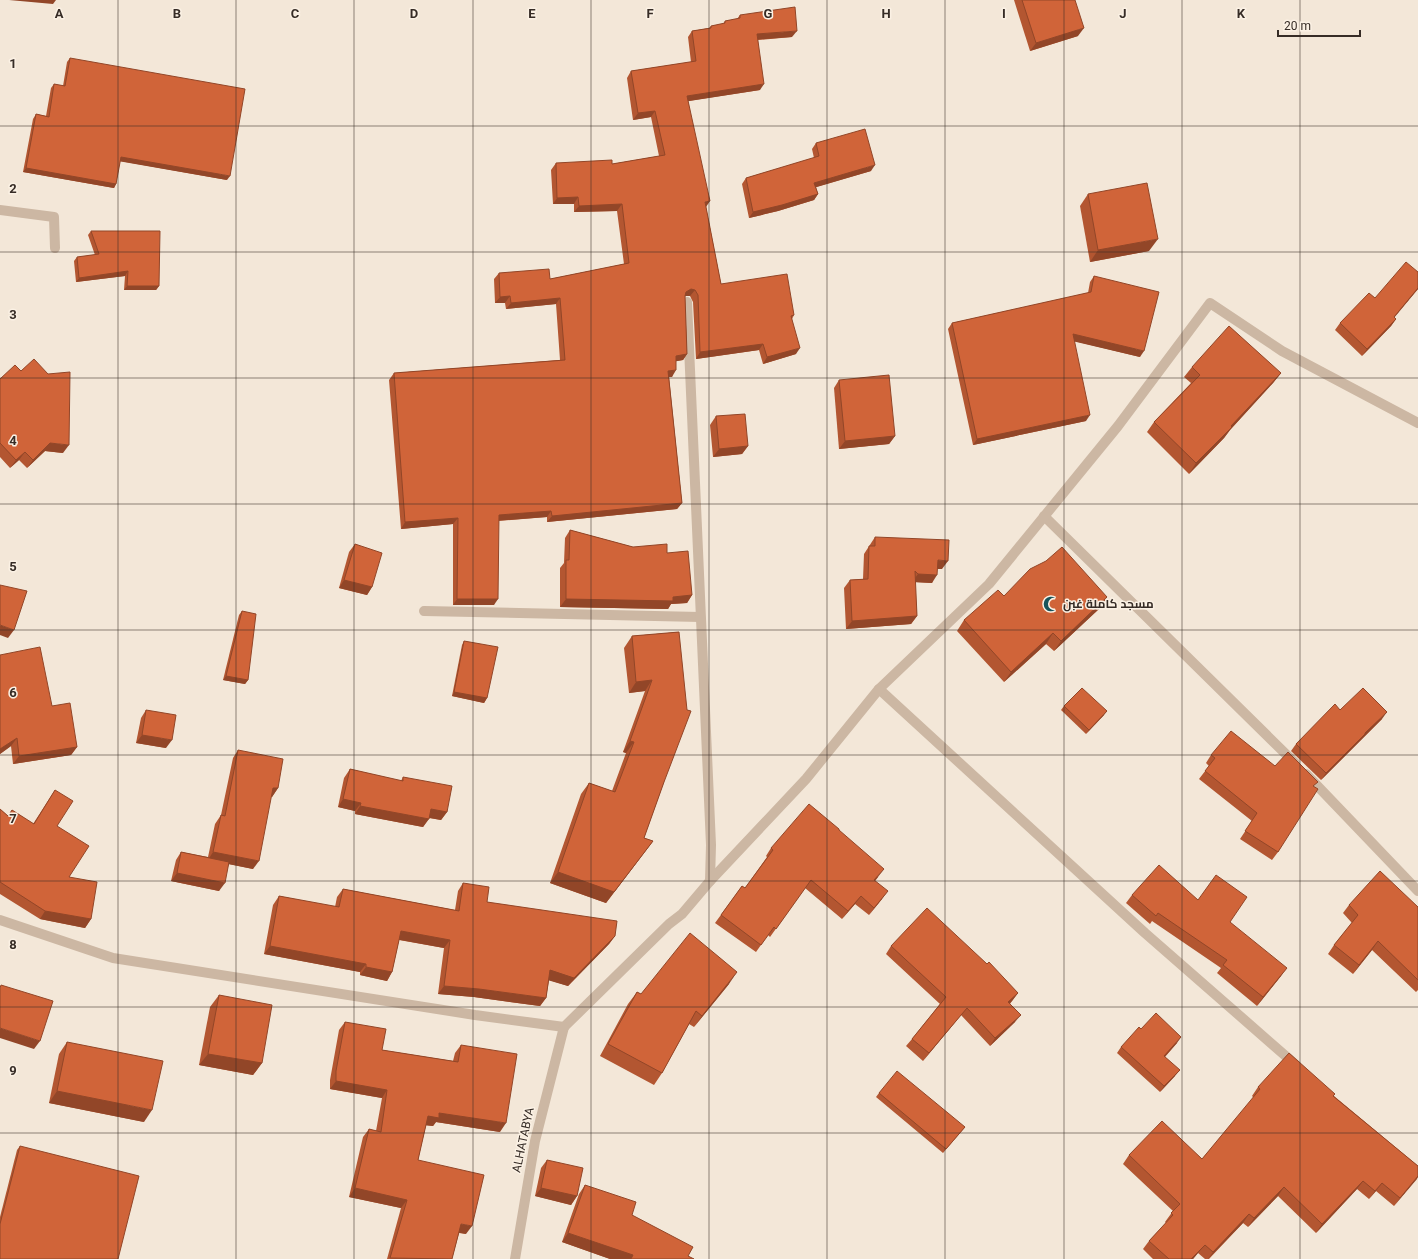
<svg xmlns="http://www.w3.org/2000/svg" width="1418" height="1259" viewBox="0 0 1418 1259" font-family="Roboto,Cairo,sans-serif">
	<rect width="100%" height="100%" fill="#f3e7d8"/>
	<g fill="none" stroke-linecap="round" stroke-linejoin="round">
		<!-- lane -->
		<g stroke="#ccb7a3" stroke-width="10">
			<polyline points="0,210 54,217 55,248"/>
			<polyline points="1044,516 1295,763"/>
			<polyline points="424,611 700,617"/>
			<polyline points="879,689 1145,933 1296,1065"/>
			<polyline points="1306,774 1418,891"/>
		</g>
		<!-- street -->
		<g stroke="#ccb7a3" stroke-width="10">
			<polyline points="687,302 711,845 710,881"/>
			<polyline points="0,920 113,958 475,1015 564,1027"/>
			<polyline points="564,1027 669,924 682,914 710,881 806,779 879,689 989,584 1118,426 1210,303 1282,351 1418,423"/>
			<polyline points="515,1259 535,1141 564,1027"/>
		</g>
	</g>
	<!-- wall -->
	<g fill="#b35631">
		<polygon points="1014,0 1075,0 1078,36 1030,51"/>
		<polygon points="740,15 792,37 758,40 760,90 688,101 706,207 721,284 794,315 792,319 796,354 763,364 759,350 696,359 693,302 690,296 685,296 687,354 683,360 676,361 672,377 669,377 682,503 677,509 547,522 547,517 498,521 494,605 453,605 453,524 401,529 389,380 394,373 560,360 556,304 506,309 505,303 495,303 494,279 499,273 550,279 624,264 617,211 574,212 574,204 553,204 551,170 556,163 612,164 659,156 651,117 633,120 627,78 631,71 691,62 688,37 692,31 709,28 711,26 723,24 725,21 737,19"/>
		<polygon points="70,58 227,180 120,161 116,184 114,188 23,172 33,119 36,114 46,116 51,88 54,84 63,86 67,62"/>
		<polygon points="816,143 871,171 816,187 818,194 814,200 778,211 749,218 742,184 746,178 814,158 812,149"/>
		<polygon points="1088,194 1149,251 1090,262 1080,206"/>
		<polygon points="91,231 159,286 156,290 124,290 125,276 76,282 74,261 77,257 95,255 88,235"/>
		<polygon points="1418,272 1418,289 1394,317 1396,319 1391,326 1362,356 1335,330 1340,323 1375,298"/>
		<polygon points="1094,276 1140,357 1074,341 1086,421 973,445 948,329 952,323 1088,293 1090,282"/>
		<polygon points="1192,367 1281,373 1273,383 1230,430 1224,438 1189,474 1147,432 1154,422 1191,383 1184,377"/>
		<polygon points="0,379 63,453 45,451 27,468 19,460 10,468 0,457"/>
		<polygon points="839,380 895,436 889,444 839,449 834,388"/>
		<polygon points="716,416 748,446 742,454 713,457 710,425"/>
		<polygon points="570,530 633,547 667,553 692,595 687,603 671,604 668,609 560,607 560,568 564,563 565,538"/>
		<polygon points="875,537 942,569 937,569 932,583 915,582 917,616 911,624 846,629 844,588 850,580 863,579 864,554"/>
		<polygon points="355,544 372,587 367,595 339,588 349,552"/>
		<polygon points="1004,596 1107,597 1100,608 1054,651 1046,644 1004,682 957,631 964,620"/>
		<polygon points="242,611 248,680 245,684 223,680 239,615"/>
		<polygon points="679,632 664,782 644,838 653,841 606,903 550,883 581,794 589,783 612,791 626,753 623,752 645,691 629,693 624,648 632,636"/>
		<polygon points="464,641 487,698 484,703 452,696 462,645"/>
		<polygon points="0,655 52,706 77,747 71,755 13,764 11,746 0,754"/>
		<polygon points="1064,706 1104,715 1086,734 1061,710"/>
		<polygon points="146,710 166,748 136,743 141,718"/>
		<polygon points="1340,710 1382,719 1321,780 1291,751 1296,744"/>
		<polygon points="238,750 278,788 272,797 271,796 253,869 229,864 219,891 171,881 176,860 181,852 208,857 215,824 221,815 233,758"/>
		<polygon points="1211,755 1275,766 1314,787 1278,852 1272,860 1240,839 1252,821 1199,779 1209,766 1206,763"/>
		<polygon points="350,769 401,781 403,777 447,812 441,820 429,818 423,827 355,814 355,811 338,807 344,778"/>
		<polygon points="55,790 57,826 69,877 91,919 85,928 40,919 0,894 0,809 8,816 12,810 33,824"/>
		<polygon points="839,831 878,877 875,881 882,899 869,915 855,904 842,919 805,888 770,937 768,935 756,952 715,923 742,886 745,888 767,857 766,856 771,848"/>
		<polygon points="463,883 487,902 615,936 609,944 568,986 549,980 546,998 540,1006 474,997 438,994 444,948 399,940 392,972 387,981 360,975 360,972 264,954 273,905 279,896 335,907 337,897 343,889 455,910 458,891"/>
		<polygon points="1132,895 1198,900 1230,922 1281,976 1257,1006 1217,973 1221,968 1152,921 1150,924 1126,903"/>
		<polygon points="1349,905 1418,907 1418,990 1416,992 1372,950 1353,974 1328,954 1334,945 1352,923 1343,913"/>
		<polygon points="891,946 1018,993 1012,1001 1010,1004 1015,1022 990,1046 961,1015 923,1061 906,1046 912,1039 940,1004 886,954"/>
		<polygon points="729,984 694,1027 689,1024 662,1073 654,1085 600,1056 628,1004 637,992 641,994"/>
		<polygon points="219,995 262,1063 253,1075 199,1065 210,1007"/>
		<polygon points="345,1022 382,1050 453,1061 455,1053 461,1045 500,1132 436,1122 433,1126 426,1125 418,1160 466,1234 459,1233 452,1259 387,1259 401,1208 349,1197 363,1137 369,1129 376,1131 382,1098 330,1089 330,1080 339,1030"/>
		<polygon points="1141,1029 1177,1043 1165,1057 1175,1076 1160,1092 1117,1053 1121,1047"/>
		<polygon points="67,1042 144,1122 49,1103 59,1054"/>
		<polygon points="1258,1087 1334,1096 1418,1166 1418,1177 1394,1206 1376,1191 1369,1199 1357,1189 1316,1233 1278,1196 1248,1227 1243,1223 1209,1259 1205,1259 1198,1253 1193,1259 1153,1259 1143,1249 1149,1241 1166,1223 1165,1222 1173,1211 1123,1164 1129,1155 1202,1159 1254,1098 1252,1096"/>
		<polygon points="879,1093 965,1127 943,1153 876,1097"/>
		<polygon points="20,1146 0,1259 0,1217 17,1150"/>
		<polygon points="547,1160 577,1196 571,1205 535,1196 541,1168"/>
		<polygon points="585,1185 632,1215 688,1256 694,1259 610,1259 562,1242 579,1194"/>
	</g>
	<!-- shaded-wall -->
	<g fill="#924628">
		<polygon points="9,0 56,0 53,4"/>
		<polygon points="1084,28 1078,36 1030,51 1036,43"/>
		<polygon points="797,31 792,37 752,40 757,34"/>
		<polygon points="764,84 760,90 683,102 687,96"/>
		<polygon points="655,111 651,117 633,120 638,113"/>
		<polygon points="121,157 230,176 227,180 118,161"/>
		<polygon points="875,165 871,171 810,189 814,183"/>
		<polygon points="26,168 116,184 114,188 23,172"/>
		<polygon points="818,194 814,200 778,211 749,218 753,212"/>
		<polygon points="578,197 574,204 553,204 557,198"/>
		<polygon points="710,201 706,207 705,202"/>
		<polygon points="622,204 617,211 574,212 579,206"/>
		<polygon points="1158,239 1149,251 1090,262 1098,250"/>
		<polygon points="128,271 125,276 76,282 79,278"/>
		<polygon points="127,286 159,286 156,290 124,290"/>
		<polygon points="1418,288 1418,289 1389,324 1394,317"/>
		<polygon points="691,289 695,290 690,296 686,296 681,299 686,292"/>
		<polygon points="510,296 505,303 495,303 500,297"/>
		<polygon points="560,298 556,304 506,309 511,303"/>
		<polygon points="1396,319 1391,326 1362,356 1367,349"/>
		<polygon points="1073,334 1144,351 1140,357 1068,340"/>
		<polygon points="763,344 759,350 696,359 700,352"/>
		<polygon points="800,348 796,354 763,364 767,357"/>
		<polygon points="687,354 683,360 672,362 676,356"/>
		<polygon points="676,370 672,377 664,377 668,371"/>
		<polygon points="1281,373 1273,383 1230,430 1224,438 1189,474 1196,463"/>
		<polygon points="1090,415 1086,421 973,445 977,439"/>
		<polygon points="895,436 889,444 839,449 845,441"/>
		<polygon points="50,443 69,445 63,453 45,451 27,468 33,460"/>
		<polygon points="748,446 742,454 713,457 719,449"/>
		<polygon points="25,452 19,460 10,468 16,460"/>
		<polygon points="682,503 677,509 547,522 552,516"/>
		<polygon points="551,511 547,517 494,521 499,515"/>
		<polygon points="458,518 453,524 401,529 405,522"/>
		<polygon points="938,560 948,561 942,569 932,569"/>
		<polygon points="918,574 937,575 932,583 912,582"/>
		<polygon points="344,580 372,587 367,595 339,588"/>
		<polygon points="692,595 687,603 671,604 668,609 560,607 566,599 673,597"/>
		<polygon points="1107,597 1100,608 1054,651 1061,641"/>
		<polygon points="457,599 498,599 494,605 453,605"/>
		<polygon points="917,616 911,624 846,629 852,621"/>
		<polygon points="0,625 14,630 8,638 0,635"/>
		<polygon points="1053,633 1046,644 1004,682 1011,672"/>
		<polygon points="226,676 248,680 245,684 223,680"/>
		<polygon points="652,680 645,691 629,693 636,682"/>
		<polygon points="454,692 487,698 484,703 452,696"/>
		<polygon points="1107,711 1104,715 1086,734 1089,730"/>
		<polygon points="1387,712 1382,719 1321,780 1326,773 1365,733"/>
		<polygon points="142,735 172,740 166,748 136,743"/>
		<polygon points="17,738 11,746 0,754 0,749"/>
		<polygon points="630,741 634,742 626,753 623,752"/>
		<polygon points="77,747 71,755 13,764 19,756"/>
		<polygon points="273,788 278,788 272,797 267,796"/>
		<polygon points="343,799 361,803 355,811 338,807"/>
		<polygon points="360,806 429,819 423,827 355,814"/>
		<polygon points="431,809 447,812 441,820 425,817"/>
		<polygon points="653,841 606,903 550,883 558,872"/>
		<polygon points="213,852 259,861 253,869 208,860"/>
		<polygon points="884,869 878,877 869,888 874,880"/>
		<polygon points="177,873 225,883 219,891 171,881"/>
		<polygon points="888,891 882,899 869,915 874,908"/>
		<polygon points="861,896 855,904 842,919 848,911"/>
		<polygon points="45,911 91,919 85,928 40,919"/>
		<polygon points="401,931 450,940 444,948 395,939"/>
		<polygon points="615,936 609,944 568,986 544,979 550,970"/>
		<polygon points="1378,941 1372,950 1353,974 1359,965"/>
		<polygon points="270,946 366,964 360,972 264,954"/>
		<polygon points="366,967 392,972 387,981 360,975"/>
		<polygon points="1287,968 1281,976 1257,1006 1263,997"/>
		<polygon points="737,972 729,984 694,1027 702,1016"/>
		<polygon points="444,986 479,989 546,998 540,1006 474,997 438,994"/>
		<polygon points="1018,993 1012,1001 1003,1010 1008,1002"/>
		<polygon points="967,1008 961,1015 923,1061 929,1053"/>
		<polygon points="1021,1015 1015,1022 990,1046 995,1038"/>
		<polygon points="0,1028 40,1041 34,1049 0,1038"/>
		<polygon points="1181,1037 1177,1043 1160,1062 1164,1056"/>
		<polygon points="208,1054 262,1063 253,1075 199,1065"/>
		<polygon points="1180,1070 1175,1076 1160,1092 1164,1086"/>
		<polygon points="336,1081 387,1090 382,1098 330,1089"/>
		<polygon points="57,1091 152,1110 144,1122 49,1103"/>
		<polygon points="439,1113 506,1123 500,1132 436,1122 433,1126 422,1125 428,1116"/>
		<polygon points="1418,1176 1417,1179 1394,1206 1400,1198"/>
		<polygon points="1363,1181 1357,1189 1316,1233 1322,1224"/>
		<polygon points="1382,1183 1376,1191 1369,1199 1375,1191"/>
		<polygon points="1284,1187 1278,1196 1248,1227 1254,1218"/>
		<polygon points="355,1188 407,1200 401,1208 349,1197"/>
		<polygon points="541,1188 577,1196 571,1205 535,1196"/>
		<polygon points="1249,1214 1243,1223 1208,1259 1213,1252"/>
		<polygon points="461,1224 472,1226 466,1234 456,1232"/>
		<polygon points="568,1233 633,1255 631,1259 610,1259 562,1242"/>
		<polygon points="1205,1245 1198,1253 1193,1259 1191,1259"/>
	</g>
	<!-- building -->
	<g fill="#d06439" stroke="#924628">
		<polygon points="1022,0 1075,0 1084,28 1036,43"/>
		<polygon points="795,7 797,31 757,34 764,84 687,96 710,201 705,202 721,284 787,274 794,315 791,316 800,348 767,357 763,344 700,352 698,295 695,290 691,289 686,292 685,296 687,354 676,356 676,370 668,371 682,503 552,516 551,511 499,515 498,599 457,599 458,518 405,522 394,373 565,360 560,298 511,303 510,296 500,297 499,273 549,269 550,279 629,263 622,204 579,206 578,197 557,198 556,163 612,160 612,164 665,155 655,111 638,113 631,71 696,61 692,31 711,28 711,26 725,23 725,21 740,18 740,15"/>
		<polygon points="70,58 245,89 230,176 121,157 116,184 26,168 36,114 49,117 54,84 65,86"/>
		<polygon points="865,129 875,165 814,183 818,194 782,205 753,212 746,178 819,156 816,143"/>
		<polygon points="1147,183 1158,239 1098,250 1088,194"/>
		<polygon points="91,231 160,231 159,286 127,286 128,271 79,278 77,257 99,254"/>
		<polygon points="1406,262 1418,272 1418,288 1394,317 1396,319 1367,349 1340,323 1369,293 1375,298"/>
		<polygon points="1094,276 1159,292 1144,351 1073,334 1090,415 977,439 952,323 1091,292"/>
		<polygon points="1229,326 1281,373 1231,426 1232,427 1196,463 1154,422 1200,375 1192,367"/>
		<polygon points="34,359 48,374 70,372 69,445 50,443 33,460 25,452 16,460 0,443 0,379 15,365 21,371"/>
		<polygon points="889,375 895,436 845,441 839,380"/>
		<polygon points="745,414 748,446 719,449 716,416"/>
		<polygon points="570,530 633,547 667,544 667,553 688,551 692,595 673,597 673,601 566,599 566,560 569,560"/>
		<polygon points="875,537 949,540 948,561 938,560 937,575 918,574 915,571 917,616 852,621 850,580 868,579 869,546 875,546"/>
		<polygon points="355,544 382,553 372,587 344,580"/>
		<polygon points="1062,547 1107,597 1061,641 1053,633 1011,672 964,620 998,590 1004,596 1030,569 1046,561"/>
		<polygon points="0,585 27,591 14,630 0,625"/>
		<polygon points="242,611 256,614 248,680 226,676"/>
		<polygon points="679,632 687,710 691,711 664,782 644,838 653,841 614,892 558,872 589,783 615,792 634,742 630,741 652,680 636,682 632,636"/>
		<polygon points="464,641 498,647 487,698 454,692"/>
		<polygon points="40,647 52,706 70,703 77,747 19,756 17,738 0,749 0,655"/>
		<polygon points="1082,688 1107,711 1089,730 1064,706"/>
		<polygon points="1363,688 1387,712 1365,733 1365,734 1326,773 1296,744 1335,704 1340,710"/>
		<polygon points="146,710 176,715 172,740 142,735"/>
		<polygon points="1231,731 1275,766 1288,752 1318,782 1313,786 1318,789 1278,852 1245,831 1257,813 1205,771 1215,758 1211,755"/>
		<polygon points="238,750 283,759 278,788 273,788 259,861 213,852 221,815 225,816"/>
		<polygon points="350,769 403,781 403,777 452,786 447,812 431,809 429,819 360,806 361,803 343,799"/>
		<polygon points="55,790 73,801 57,826 89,846 69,877 97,882 91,919 45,911 0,882 0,809 8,816 12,810 34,824"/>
		<polygon points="809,804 839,829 839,830 884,869 874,880 888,891 874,908 861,896 848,911 811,880 776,929 774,927 761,945 721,915 742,886 745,888 773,850 771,848"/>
		<polygon points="181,852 229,862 225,883 177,873"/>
		<polygon points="1159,865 1198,900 1216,875 1247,897 1230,922 1287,968 1263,997 1223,965 1227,960 1158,913 1156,916 1132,895"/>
		<polygon points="1380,871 1418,907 1418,980 1378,941 1359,965 1334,945 1358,915 1349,905"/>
		<polygon points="463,883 489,887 487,902 617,921 615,936 574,978 550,970 546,998 479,989 444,986 450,940 401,931 392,972 366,967 366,964 270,946 279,896 339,907 343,889 459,911"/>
		<polygon points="927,908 987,964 989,962 1018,993 1008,1002 1021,1015 995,1038 967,1008 929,1053 912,1039 946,997 891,946"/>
		<polygon points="690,933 737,972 702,1016 696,1011 662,1073 608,1044 637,992 641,994"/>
		<polygon points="1,985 53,1001 40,1041 0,1028 0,988"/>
		<polygon points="219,995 272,1005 262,1063 208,1054"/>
		<polygon points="1156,1013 1181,1037 1164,1056 1180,1070 1164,1086 1121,1047 1139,1027 1141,1029"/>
		<polygon points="345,1022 386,1029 382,1050 458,1062 461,1045 517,1054 506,1123 439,1113 439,1118 428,1116 418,1160 484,1175 472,1226 461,1224 452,1259 390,1258 407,1200 355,1188 369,1129 381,1132 387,1090 336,1081 336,1071"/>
		<polygon points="67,1042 163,1061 152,1110 57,1091"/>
		<polygon points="1289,1053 1335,1094 1333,1096 1418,1166 1418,1176 1400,1198 1382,1183 1375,1191 1363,1181 1322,1224 1284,1187 1254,1218 1249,1214 1213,1252 1205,1245 1191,1259 1169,1259 1149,1241 1173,1215 1171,1213 1180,1204 1129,1155 1162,1121 1202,1159 1260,1089 1258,1087"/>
		<polygon points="897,1071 965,1127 946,1149 879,1093"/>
		<polygon points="20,1146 139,1176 118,1259 0,1259 0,1224"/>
		<polygon points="547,1160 583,1168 577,1196 541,1188"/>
		<polygon points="585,1185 636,1202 632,1215 693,1247 688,1256 694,1259 631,1259 633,1255 568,1233"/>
	</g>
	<!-- grid -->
	<path fill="none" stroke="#362c26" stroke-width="1" stroke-opacity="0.55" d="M 118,0 L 118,1259M 236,0 L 236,1259M 354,0 L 354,1259M 473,0 L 473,1259M 591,0 L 591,1259M 709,0 L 709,1259M 827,0 L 827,1259M 945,0 L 945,1259M 1064,0 L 1064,1259M 1182,0 L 1182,1259M 1300,0 L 1300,1259M 0,126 L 1418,126M 0,252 L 1418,252M 0,378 L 1418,378M 0,504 L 1418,504M 0,630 L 1418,630M 0,755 L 1418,755M 0,881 L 1418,881M 0,1007 L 1418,1007M 0,1133 L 1418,1133"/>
	<!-- icons -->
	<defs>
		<symbol id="mosque-bare" viewBox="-9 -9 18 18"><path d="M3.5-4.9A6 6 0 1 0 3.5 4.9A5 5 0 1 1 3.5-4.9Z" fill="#18545b" stroke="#fbf1e4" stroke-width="2.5" paint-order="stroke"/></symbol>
	</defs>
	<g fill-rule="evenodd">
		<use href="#mosque-bare" x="1040" y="593" width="22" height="22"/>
	</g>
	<g text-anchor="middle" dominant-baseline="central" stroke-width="3" stroke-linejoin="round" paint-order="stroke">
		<!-- poi labels -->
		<g font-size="12" font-weight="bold" fill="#362c26" stroke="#fbf1e4" text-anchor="start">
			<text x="1063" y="604">مسجد كاملة غبن</text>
		</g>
		<!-- street labels -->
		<g font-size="12" fill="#362c26" stroke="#fbf1e4">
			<text transform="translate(523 1140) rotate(-78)">ALHATABYA</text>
		</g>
	</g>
	<g font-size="13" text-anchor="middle" font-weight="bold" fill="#362c26" stroke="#fbf1e4" stroke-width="3" stroke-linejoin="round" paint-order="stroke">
		<text x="59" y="18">A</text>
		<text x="177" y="18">B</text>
		<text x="295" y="18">C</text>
		<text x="414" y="18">D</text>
		<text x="532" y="18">E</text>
		<text x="650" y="18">F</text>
		<text x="768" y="18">G</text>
		<text x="886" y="18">H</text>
		<text x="1004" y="18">I</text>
		<text x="1123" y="18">J</text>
		<text x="1241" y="18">K</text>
		<text x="13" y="68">1</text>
		<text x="13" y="193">2</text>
		<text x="13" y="319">3</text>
		<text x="13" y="445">4</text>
		<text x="13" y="571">5</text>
		<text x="13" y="697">6</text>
		<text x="13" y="823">7</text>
		<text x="13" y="949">8</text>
		<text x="13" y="1075">9</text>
	</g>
	<!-- scale -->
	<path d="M1278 30v6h82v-6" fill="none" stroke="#362c26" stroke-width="2"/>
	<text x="1284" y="30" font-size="12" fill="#362c26" stroke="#fbf1e4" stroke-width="3" paint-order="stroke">20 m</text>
</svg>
